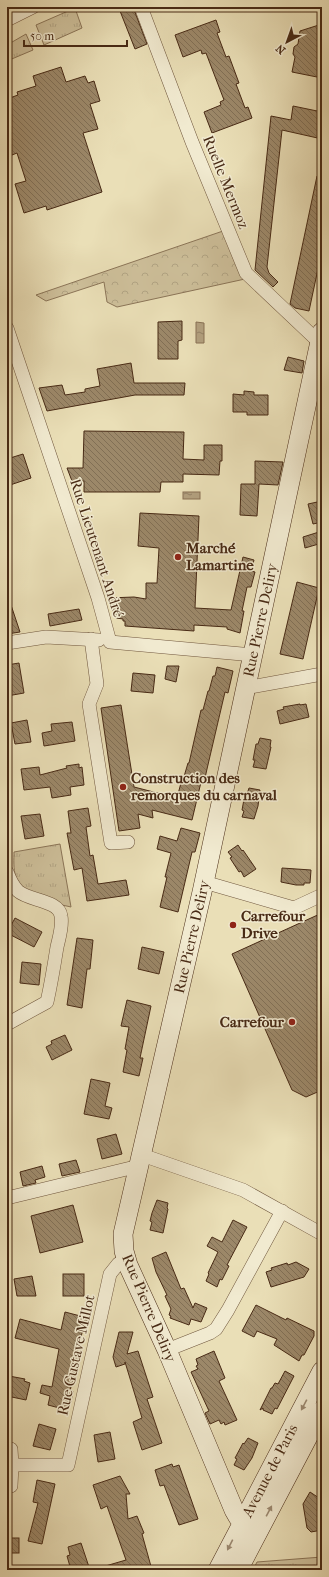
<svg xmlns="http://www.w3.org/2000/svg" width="329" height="1577" viewBox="0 0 329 1577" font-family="'IM FELL French Canon',serif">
	<defs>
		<pattern id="grass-tufts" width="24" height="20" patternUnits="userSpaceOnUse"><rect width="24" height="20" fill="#cec09b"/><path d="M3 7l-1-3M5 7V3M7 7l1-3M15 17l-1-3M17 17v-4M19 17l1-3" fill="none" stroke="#b2a585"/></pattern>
		<pattern id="forest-crowns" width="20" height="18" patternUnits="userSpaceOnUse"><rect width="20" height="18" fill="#cec09b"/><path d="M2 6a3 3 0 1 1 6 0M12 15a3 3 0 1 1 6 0" fill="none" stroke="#b2a585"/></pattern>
		<pattern id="water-ripples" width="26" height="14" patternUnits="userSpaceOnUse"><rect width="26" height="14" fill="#b3a180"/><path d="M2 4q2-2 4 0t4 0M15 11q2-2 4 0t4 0" fill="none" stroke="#948368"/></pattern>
		<pattern id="building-back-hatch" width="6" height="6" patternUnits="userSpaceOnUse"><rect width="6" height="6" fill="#9c8869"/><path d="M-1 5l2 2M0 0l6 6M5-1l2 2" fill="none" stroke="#816f55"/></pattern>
	</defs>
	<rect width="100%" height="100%" fill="#eadfb7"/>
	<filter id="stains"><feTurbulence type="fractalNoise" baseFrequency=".005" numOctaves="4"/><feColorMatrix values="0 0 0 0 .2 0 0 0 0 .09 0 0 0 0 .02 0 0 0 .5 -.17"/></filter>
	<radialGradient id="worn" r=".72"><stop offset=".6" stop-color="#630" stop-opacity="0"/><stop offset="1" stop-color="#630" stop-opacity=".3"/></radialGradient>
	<!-- grass -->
	<g fill="url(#grass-tufts)" stroke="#8b7558">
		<polygon points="75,8 82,28 44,45 36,25"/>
		<polygon points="26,34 33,50 7,61 7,45"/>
		<path d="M 60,844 L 71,907 C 50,902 24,900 16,877 C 13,869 14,859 14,852 Z"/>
		<polygon points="322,1557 322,1570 253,1570 257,1562"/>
	</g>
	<!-- forest -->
	<polygon fill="url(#forest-crowns)" stroke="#8b7558" points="223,231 239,272 245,279 117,307 107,302 104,282 46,301 36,295"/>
	<!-- water -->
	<g fill="url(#water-ripples)" stroke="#887155">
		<polygon points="196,322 204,323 204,343 196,343"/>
		<rect x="183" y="492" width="17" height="7"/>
	</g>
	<!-- building -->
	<g fill="url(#building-back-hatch)" stroke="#482a15">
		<polygon points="130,7 133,7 147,44 135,49 120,11"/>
		<polygon points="216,20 220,32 217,33 226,57 229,56 239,83 236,84 245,108 248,107 252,118 212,133 204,112 221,105 220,102 224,100 206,53 202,54 201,50 183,57 175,35"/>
		<polygon points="322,24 322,78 292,72 295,57 293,54 294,47 298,44 300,31"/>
		<polygon points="61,67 66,82 85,76 88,83 94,81 100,101 90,104 98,129 83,133 102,192 47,210 46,206 24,213 15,184 26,181 17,153 12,155 7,139 7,125 10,124 9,122 11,121 7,109 7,99 18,95 17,92 36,86 33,76"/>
		<polygon points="293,106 322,112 322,139 282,130 267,267 269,273 278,282 273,287 255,270 271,116 291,120"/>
		<polygon points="317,176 322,176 322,250 309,311 295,308 290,304"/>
		<polygon points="182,321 182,340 178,341 178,359 158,359 158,322"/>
		<polygon points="288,357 304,361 302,373 284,370"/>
		<polygon points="131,363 134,383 185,383 184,395 135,395 47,411 39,388 62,385 65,395 85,392 85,389 100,386 97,369"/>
		<polygon points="244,391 254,392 254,395 268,395 268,415 247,415 247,412 233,412 233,394 244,395"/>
		<polygon points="84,431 184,432 183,459 204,460 204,445 222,445 222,461 220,461 219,475 183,474 183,482 161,482 160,492 84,492 84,481 72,481 67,468 83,468"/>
		<polygon points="23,454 31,478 7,486 7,459"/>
		<polygon points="255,461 283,462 278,485 259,484 257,516 240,515 241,484 255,484"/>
		<polygon points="322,501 322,522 313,524 308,504"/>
		<polygon points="140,513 199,516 195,608 231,610 243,557 254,560 251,571 255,572 251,587 247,587 242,611 244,611 240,633 227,629 227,627 194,625 194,631 125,626 125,621 123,621 123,619 116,618 108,598 134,597 146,599 146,583 157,583 159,548 138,546"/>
		<polygon points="319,532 322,543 305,548 303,537"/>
		<polygon points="297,582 319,588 303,659 280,654"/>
		<polygon points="9,599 20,632 7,634 7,600"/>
		<polygon points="79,609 82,620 50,626 48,614"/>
		<polygon points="19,663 24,693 7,696 7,665"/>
		<polygon points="167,666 179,666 176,682 165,679"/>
		<polygon points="217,667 233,671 228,693 225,692 207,769 205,778 202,778 192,820 152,810 153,818 138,814 140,828 119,831 101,708 121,705 134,787 177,798 182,779 183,780 188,763 189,763 201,710 203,710 208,691 209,691 213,676 215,676"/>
		<polygon points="133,673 155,675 153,693 131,691"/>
		<polygon points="300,704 300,705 306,704 309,717 280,724 277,711 284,709 283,707"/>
		<polygon points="27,720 31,742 15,744 11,723"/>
		<polygon points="72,722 75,741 44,746 42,733 52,731 51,724"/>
		<polygon points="260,738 271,740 270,747 271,747 266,769 253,767 255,760 253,760 256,744 258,744"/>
		<polygon points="79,764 79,768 82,767 84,785 70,787 71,795 52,798 50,787 24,790 21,769 39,767 40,775 67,768 66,766"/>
		<polygon points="249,788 260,790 258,806 254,819 242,817 244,811 242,810 245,794 247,794"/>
		<polygon points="88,808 91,826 86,827 90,856 93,855 98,884 126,880 129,895 87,901 82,868 74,870 67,833 71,833 68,811"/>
		<polygon points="40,814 44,836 25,839 21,816"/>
		<polygon points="181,828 200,833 195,852 192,852 178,912 160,907 167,877 165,877 171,853 157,849 160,836 177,841"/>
		<polygon points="238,845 242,851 243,850 256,869 244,877 241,871 239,872 230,858 232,857 228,852"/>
		<polygon points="282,868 311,870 310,883 304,883 304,885 296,885 281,882"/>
		<polygon points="322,913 322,1090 306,1097 292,1090 232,954"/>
		<polygon points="15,918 42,932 34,947 7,933"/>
		<polygon points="77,938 93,940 90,969 87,969 82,1008 67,1005"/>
		<polygon points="142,947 164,952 159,974 138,969"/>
		<polygon points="22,962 41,964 39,985 20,983"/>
		<polygon points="127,1000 151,1006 140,1058 143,1058 139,1076 123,1072 127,1050 125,1049 129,1027 121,1026"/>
		<polygon points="65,1035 72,1050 52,1060 46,1047 52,1044 51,1041"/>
		<polygon points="91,1079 110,1083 105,1106 112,1108 109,1119 84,1114"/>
		<polygon points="116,1134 122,1154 102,1159 97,1139"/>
		<polygon points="76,1160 80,1172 62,1176 59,1164"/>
		<polygon points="42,1166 45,1177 35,1180 36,1183 23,1186 20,1172"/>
		<polygon points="157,1200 168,1203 167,1208 168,1209 163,1233 150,1230 152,1222 150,1221 152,1213"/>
		<polygon points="73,1205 83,1242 40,1253 31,1216"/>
		<polygon points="233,1220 247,1227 227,1265 229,1266 222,1280 220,1279 217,1287 206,1281 209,1274 208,1273 218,1252 207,1246 212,1237 222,1242"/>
		<polygon points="166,1252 181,1289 184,1288 193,1308 195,1303 207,1308 201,1322 191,1319 189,1325 170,1318 171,1316 169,1315 171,1309 165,1296 167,1295 156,1272 152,1258"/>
		<polygon points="296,1262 309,1269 304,1277 271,1287 266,1272 272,1270 271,1268 287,1263 288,1265"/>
		<rect x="63" y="1274" width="21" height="22"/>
		<polygon points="32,1276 36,1296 17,1296 14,1279"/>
		<polygon points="256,1305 286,1320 287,1318 314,1331 314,1336 304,1355 302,1355 299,1361 274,1345 277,1339 257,1331 254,1337 242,1331"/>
		<polygon points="65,1312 88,1318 86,1329 83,1329 77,1353 79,1353 70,1391 73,1391 71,1402 69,1401 67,1410 48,1405 50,1396 40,1393 42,1385 52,1387 59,1349 15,1338 20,1319 61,1330"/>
		<polygon points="119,1332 133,1332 127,1354 138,1351 153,1397 147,1399 162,1443 142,1450 133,1422 142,1418 125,1362 125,1364 116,1367 113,1357"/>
		<polygon points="214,1351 225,1378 219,1381 237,1420 225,1425 224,1422 221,1424 219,1420 210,1424 205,1413 209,1411 191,1372 198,1369 196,1366 198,1365 196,1359"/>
		<polygon points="285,1371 294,1376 277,1409 275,1408 272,1414 263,1410 263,1408 260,1410 271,1388 272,1388 275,1383 278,1384"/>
		<polygon points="9,1376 25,1379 24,1381 30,1383 26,1400 7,1396 7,1387"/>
		<polygon points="39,1424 56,1429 50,1450 33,1446"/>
		<polygon points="110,1432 115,1459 98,1462 94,1435"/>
		<polygon points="248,1438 258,1443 252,1458 244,1470 234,1465 237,1459 235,1458 243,1443 244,1444"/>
		<polygon points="172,1464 173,1467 179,1465 198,1519 179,1525 164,1485 160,1486 155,1470"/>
		<polygon points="120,1476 130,1494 126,1494 128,1519 137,1516 144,1533 142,1534 152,1570 102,1570 102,1567 126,1560 107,1506 101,1509 93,1485"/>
		<polygon points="37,1480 55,1484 42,1544 28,1541 38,1503 33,1502"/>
		<polygon points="310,1492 322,1500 322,1530 311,1532 307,1528 303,1504"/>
		<rect x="7" y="1538" width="12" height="15"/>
		<polygon points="81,1543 90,1570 71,1570 67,1556 70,1555 68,1547"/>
	</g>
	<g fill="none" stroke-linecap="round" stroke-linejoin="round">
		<defs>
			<g id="street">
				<polyline points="141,7 192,142 246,273 320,343"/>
				<polyline points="7,20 33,7"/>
				<polyline points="7,328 98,598 110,642 253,655"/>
				<polyline points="91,639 97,684 89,704 111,843 128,842"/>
				<polyline points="7,643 46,637 99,640"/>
				<polyline points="245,688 322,674"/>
				<path d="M 7,872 C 10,880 12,885 18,891 C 29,901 59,900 61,916 C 63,926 59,938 57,947 C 54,966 51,984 47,1002 L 7,1024"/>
				<polyline points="204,882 294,908 322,895"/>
				<polyline points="142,1155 243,1190 322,1234"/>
				<polyline points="7,1198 139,1166"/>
				<polyline points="167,1350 210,1333 216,1329 228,1310 282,1211"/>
				<polyline points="11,1449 12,1465 11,1486"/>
				<polyline points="12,1465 68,1465 110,1274 118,1264 126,1259"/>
			</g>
			<g id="secondary">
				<path id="s1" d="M 243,1521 L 238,1517 L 234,1510 L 167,1350 L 128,1265 L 124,1251 L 123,1234 L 202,892 L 322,332"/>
				<path id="s2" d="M 218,1570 L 322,1371"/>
				<polyline points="238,1570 322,1410"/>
			</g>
		</defs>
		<!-- street casing -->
		<use href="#street" stroke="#70573e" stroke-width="14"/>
		<!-- secondary casing -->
		<use href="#secondary" stroke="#482a15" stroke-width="20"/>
		<!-- street -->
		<use href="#street" stroke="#f1ead0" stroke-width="13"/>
		<!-- secondary -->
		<use href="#secondary" stroke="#f1ead0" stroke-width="19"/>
	</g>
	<!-- one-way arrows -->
	<defs><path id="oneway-solid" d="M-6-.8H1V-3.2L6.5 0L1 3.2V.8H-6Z"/></defs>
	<g fill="#9c8a72">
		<use href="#oneway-solid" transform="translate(304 1405) rotate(118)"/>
		<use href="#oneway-solid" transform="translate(269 1511) rotate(-62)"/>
		<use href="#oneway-solid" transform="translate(230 1545) rotate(117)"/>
	</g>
	<!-- markers -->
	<g fill="#8f2418" stroke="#f1ead0" stroke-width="1.5">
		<circle cx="178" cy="557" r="4"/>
		<circle cx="123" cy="787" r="4"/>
		<circle cx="233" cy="925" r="4"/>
		<circle cx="292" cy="1022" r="4"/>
	</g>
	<g text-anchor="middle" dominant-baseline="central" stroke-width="3" stroke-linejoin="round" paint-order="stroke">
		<!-- street labels -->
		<g font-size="15" fill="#482a15" stroke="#f1ead0">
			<text transform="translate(226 182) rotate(68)">Ruelle Mermoz</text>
			<text transform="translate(97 548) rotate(72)">Rue Lieutenant André</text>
			<text stroke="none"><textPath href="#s1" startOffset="942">Rue Pierre Deliry</textPath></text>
			<text stroke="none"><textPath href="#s1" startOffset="618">Rue Pierre Deliry</textPath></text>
			<text transform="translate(149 1308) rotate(67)">Rue Pierre Deliry</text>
			<text transform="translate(76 1355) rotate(-77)">Rue Gustave Millot</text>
			<text stroke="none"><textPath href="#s2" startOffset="112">Avenue de Paris</textPath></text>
		</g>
		<!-- poi labels -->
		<g font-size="15" font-weight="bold" fill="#482a15" stroke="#f1ead0" text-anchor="start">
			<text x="186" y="548">Marché<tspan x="186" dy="17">Lamartine</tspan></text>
			<text x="131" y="778">Construction des<tspan x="131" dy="17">remorques du carnaval</tspan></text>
			<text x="241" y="916">Carrefour<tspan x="241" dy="17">Drive</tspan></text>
			<text x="284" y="1022" text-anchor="end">Carrefour</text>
		</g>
	</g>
	<!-- margin -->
	<rect width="329" height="1577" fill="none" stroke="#eadfb7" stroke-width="24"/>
	<rect x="8" y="8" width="313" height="1561" fill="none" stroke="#482a15" stroke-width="2"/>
	<rect x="12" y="12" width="305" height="1553" fill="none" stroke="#482a15"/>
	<!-- north arrow -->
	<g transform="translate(287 42) rotate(221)" stroke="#f1ead0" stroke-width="3" paint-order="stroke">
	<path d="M0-3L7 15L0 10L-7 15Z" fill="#482a15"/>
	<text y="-6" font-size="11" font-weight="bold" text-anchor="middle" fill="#482a15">N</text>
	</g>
	<!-- scale -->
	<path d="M24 40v6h103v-6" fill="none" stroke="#482a15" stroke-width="2"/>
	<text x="30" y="40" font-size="12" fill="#482a15" stroke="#f1ead0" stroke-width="3" paint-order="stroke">50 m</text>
	<rect width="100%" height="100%" filter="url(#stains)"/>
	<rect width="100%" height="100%" fill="url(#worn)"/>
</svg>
